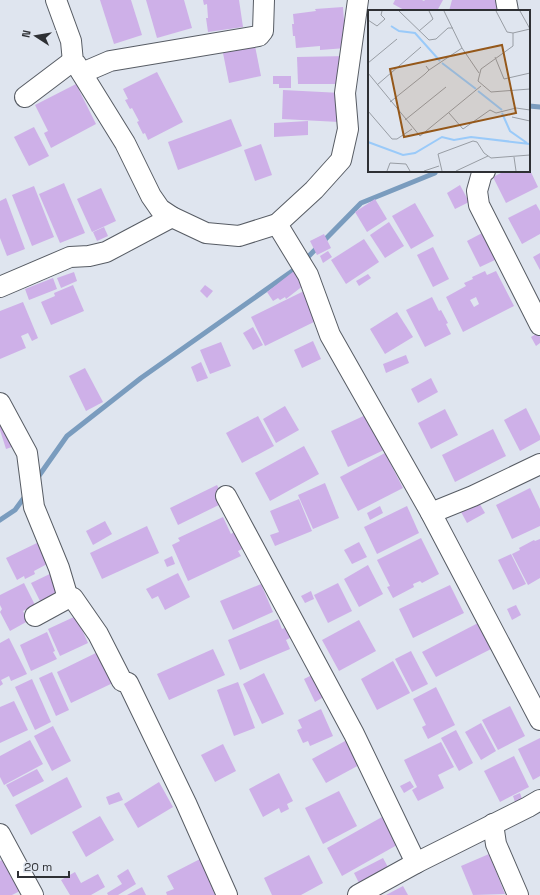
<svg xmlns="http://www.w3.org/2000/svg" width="540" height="895" viewBox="0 0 540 895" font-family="'Space Grotesk',sans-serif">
	<rect width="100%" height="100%" fill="#dfe5ef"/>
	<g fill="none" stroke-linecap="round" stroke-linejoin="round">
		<!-- stream -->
		<g stroke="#7a9cbe" stroke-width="5">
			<polyline points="529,106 540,107"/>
			<polyline points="304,261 361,203 435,173 436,171"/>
			<polyline points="36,480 67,436 141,378 298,267"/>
			<polyline points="0,520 15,510 26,495"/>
		</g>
	</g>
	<!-- building -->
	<g fill="#ceb0e8" fill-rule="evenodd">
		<polygon points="100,0 131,0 142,35 114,44"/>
		<polygon points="146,0 184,0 192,28 157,38"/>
		<polygon points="203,0 239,0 243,27 208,32 206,18 208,18 207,4 204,5"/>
		<polygon points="395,0 422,0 424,1 425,0 443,0 437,11 406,11 393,4"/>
		<polygon points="452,0 513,0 510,11 449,11"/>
		<polygon points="343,7 346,48 320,50 320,46 296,48 295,36 293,36 292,24 294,24 293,14 316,11 315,9"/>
		<polygon points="255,46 261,76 229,83 223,53"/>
		<polygon points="347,56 347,84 298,84 297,57"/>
		<polygon points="157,72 183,122 148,140 145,133 143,134 137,122 139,121 132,108 130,109 125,100 128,99 123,89"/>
		<polygon points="273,76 291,76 291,88 279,88 279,84 273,84"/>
		<polygon points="76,84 96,124 51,148 44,133 48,131 35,105"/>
		<polygon points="283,90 341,93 339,122 282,119"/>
		<polygon points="231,119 242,146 178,170 168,142"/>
		<polygon points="308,121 308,135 274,137 274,123"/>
		<polygon points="34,127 49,156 29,166 14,137"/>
		<polygon points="261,144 272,175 255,181 244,150"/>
		<polygon points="529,168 538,187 506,203 493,177 505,171 529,171"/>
		<polygon points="64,183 85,233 60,243 39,194"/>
		<polygon points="460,185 469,202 455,209 447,193"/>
		<polygon points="34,186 54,237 32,246 12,195"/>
		<polygon points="101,188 116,221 92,232 77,199"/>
		<polygon points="6,198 25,249 7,256 0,238 0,201"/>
		<polygon points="375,199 387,219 367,232 355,212"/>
		<polygon points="415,203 434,236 411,249 392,216"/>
		<polygon points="536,204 540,211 540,234 522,244 508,218"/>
		<polygon points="389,222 404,246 385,258 370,235"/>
		<polygon points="104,227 108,236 97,241 93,232"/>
		<polygon points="484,232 497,259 480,267 467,241"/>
		<polygon points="324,234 331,248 317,255 310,241"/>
		<polygon points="364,239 379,262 346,284 331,260"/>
		<polygon points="433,247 449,279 433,287 417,255"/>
		<polygon points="328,251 332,257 323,263 320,256"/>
		<polygon points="540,253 540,270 533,257"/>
		<polygon points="294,271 304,285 286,299 285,297 280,300 278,298 273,301 267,292"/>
		<path d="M 485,271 L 487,275 L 496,271 L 514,306 L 463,332 L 446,297 L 466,286 L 464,283 L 473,279 L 472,277 ZM 476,297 L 479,304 L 474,307 L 470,300 Z"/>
		<polygon points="74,272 77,281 61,288 57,278"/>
		<polygon points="368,274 371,278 359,286 356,281"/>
		<polygon points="53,278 57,289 29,300 25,289"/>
		<polygon points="73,285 84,311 51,325 41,302 55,296 54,293"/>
		<polygon points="205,285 213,291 207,298 200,291"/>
		<polygon points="306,290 320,319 265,346 251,317"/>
		<polygon points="432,297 439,311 441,310 448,323 446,324 451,334 425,347 406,310"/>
		<polygon points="23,302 38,338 32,341 28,333 21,336 26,348 0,359 0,311"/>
		<polygon points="397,312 413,337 385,354 370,329"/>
		<polygon points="253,327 263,345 253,350 243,333"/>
		<polygon points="538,333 540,337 540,343 536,346 531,337"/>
		<polygon points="313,341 321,359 302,368 294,350"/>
		<polygon points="221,342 231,366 210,374 200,350"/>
		<polygon points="406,355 409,363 386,373 383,364"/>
		<polygon points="201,362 208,378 197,382 191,367"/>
		<polygon points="85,368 103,402 86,411 69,376"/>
		<polygon points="431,378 438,392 418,403 411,389"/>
		<polygon points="285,406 299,430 276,443 263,419"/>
		<polygon points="526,408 540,436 540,440 520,451 504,420"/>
		<polygon points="445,409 458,435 431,449 418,423"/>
		<polygon points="370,413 386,449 348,467 331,431"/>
		<polygon points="258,416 274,446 242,463 226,433"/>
		<polygon points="0,422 15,446 6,449 0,430"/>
		<polygon points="493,429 506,456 455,482 442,455"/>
		<polygon points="304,446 319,474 270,501 255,473"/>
		<polygon points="385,453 403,488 358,511 340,477"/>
		<polygon points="325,483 339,518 313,529 298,495"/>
		<polygon points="217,485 225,502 178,525 170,508"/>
		<polygon points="530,488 540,509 540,526 512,539 496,505"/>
		<polygon points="299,499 312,531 275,546 270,535 279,532 270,511"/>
		<polygon points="478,501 485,513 467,523 460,510"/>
		<polygon points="380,506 383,513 370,520 367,513"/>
		<polygon points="407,506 419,533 377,554 364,527"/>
		<polygon points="223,517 231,534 234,532 242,549 238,551 241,556 188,581 172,545 180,541 178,538"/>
		<polygon points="105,521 112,534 93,545 86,531"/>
		<polygon points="147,526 159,553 102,579 90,553"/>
		<polygon points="421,538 439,574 422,583 420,581 413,584 414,587 393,598 387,587 390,586 377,560"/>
		<polygon points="540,539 540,578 528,585 512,554 520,550 519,548 534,540 535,541"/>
		<polygon points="39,542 49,563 34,571 35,574 25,579 24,576 17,580 6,558"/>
		<polygon points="359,542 367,557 352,564 344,550"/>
		<polygon points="511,554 526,584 513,590 498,560"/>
		<polygon points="172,556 175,564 167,567 164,560"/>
		<polygon points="368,565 383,594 359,607 344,579"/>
		<polygon points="56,571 69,600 45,611 31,583"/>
		<polygon points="178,573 190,597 165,610 158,596 152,599 146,589"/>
		<polygon points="24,583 35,605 23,611 28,621 10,631 0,612 2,609 0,605 0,595"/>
		<polygon points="338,583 352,611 328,623 314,595"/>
		<polygon points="261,584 273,612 233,630 220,601"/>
		<polygon points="450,585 464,613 413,638 399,609"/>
		<polygon points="311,591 314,599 305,603 301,596"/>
		<polygon points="516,605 521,615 512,620 507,609"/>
		<polygon points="76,616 88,643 60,656 48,629"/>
		<polygon points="278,619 282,629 287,627 292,637 286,640 290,649 240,670 228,640"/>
		<polygon points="359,620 376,651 339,671 322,640"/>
		<polygon points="480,622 493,648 436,677 422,652"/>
		<polygon points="47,632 55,651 53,652 57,659 31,671 20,645"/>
		<polygon points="9,638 27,674 11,681 9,676 1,680 3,684 0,686 0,643"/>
		<polygon points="213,649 225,675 169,700 157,674"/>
		<polygon points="102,650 117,681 71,703 57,672"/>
		<polygon points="411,651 428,684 412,692 395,659"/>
		<polygon points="393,661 410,693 377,710 361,679"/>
		<polygon points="52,672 69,710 56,716 39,678"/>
		<polygon points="264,673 284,714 262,724 243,684"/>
		<polygon points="316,673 327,695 315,702 304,679"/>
		<polygon points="32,679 51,722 35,730 15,687"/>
		<polygon points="238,682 255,728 234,736 217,690"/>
		<polygon points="436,687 455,725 428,739 422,727 426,725 413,699"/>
		<polygon points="14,701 28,730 0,743 0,707"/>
		<polygon points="510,706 525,736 498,750 482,720"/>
		<polygon points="321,709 333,736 310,746 308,741 303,743 297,730 302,728 298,720"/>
		<polygon points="481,723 496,751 481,760 465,732"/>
		<polygon points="53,726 71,761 52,771 34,736"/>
		<polygon points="456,730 473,763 459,771 441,738"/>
		<polygon points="540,738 540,776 533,780 518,749"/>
		<polygon points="30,740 43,764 4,785 0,777 0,756"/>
		<polygon points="347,740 361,764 326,783 312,759"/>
		<polygon points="441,742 454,767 438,775 444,788 418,801 412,790 417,787 404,760"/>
		<polygon points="223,744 236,771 215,782 201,755"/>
		<polygon points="514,756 529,787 500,802 484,771"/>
		<polygon points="37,769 44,781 13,797 6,785"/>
		<polygon points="279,773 293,801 287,804 289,809 281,813 279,808 263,817 249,789"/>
		<polygon points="67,777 82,807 31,835 15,805"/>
		<polygon points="410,781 414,787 404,793 400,786"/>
		<polygon points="159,782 173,807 138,828 124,804"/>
		<polygon points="339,791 357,826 323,844 305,808"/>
		<polygon points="119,792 123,800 109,805 106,797"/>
		<polygon points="520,793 522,799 515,802 513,796"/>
		<polygon points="100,816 114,840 86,857 72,832"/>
		<polygon points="382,817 397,845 342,876 327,848"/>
		<polygon points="489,854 505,894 473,895 461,866"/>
		<polygon points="309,855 323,883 301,895 272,895 264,878"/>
		<polygon points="202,858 219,895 167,895 166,892 174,889 167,876"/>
		<polygon points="383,858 389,869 360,885 354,873"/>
		<polygon points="4,859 20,891 12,895 0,895 0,861"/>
		<polygon points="128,869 136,884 118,895 108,895 107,893 122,884 117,876"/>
		<polygon points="75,872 81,883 98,874 105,887 91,895 70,895 61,880"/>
		<polygon points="403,886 408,895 386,895"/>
		<polygon points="142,887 146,895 127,895"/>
	</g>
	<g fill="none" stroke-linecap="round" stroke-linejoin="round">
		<defs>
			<g id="minor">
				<polyline points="56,0 71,41 73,62 76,64 125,143 151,196 160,209 172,217 206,233 239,236 277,224 314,190 341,160 348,129 345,93 358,0"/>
				<polyline points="506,0 508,11"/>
				<polyline points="82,73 110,61 259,36 263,31 264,0"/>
				<polyline points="25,97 70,63 73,62"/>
				<polyline points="485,171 482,173 477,191 479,205 540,325"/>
				<polyline points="277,224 308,275 330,335 431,513 540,720"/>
				<polyline points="0,287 70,257 89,256 106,252 172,217"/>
				<polyline points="0,403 27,453 34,507 59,568 68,598"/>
				<polyline points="226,496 354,734 416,863"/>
				<polyline points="431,513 473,496 540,464"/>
				<polyline points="35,616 68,598 73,598 98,634 122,681 128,683 186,803 227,895"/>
				<polyline points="493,824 496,844 518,895"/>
				<polyline points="0,834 33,895"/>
				<polyline points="358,895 416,863 528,807 540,800"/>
			</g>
		</defs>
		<!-- minor casing -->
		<use href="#minor" stroke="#575c64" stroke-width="22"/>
		<!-- minor -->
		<use href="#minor" stroke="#fff" stroke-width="20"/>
	</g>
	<!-- overview -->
	<g transform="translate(368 10)">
		<rect width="162" height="162" fill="#dfe5ef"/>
		<path fill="none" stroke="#9acaf9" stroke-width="2" d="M 23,16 L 31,21 L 47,23 L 72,51M 74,53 L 108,79M 110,81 L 134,100M 134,103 L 142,121 L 159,133M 0,132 L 35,145 L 47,143 L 74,127 L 86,130 L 103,127 L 162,134"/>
		<path fill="none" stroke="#989da4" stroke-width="1" d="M 31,1 L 61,30 L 68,29 L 80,18 L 85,18M 76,1 L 94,38 L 111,63M 128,1 L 139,22 L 145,23 L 162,19M 152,1 L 162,19M 0,10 L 9,16 L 17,9 L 13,5 L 14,1M 51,21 L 65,9 L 61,1M 145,23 L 145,36 L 113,59 L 110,71 L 123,82 L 162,79M 127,47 L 136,69 L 162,63M 0,53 L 29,29M 61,60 L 94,38M 0,63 L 52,126 L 113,76M 9,75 L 53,37M 22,92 L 57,64 L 61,60 L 58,56M 0,101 L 24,129 L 29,129 L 44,119M 81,103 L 95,119 L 122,100 L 128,103 L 148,98 L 162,100M 144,107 L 162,111M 37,110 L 78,77M 146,147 L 148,161M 19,161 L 22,153 L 38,154 L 42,161M 56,161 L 71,156M 74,161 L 70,144 L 105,131 L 109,132 L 116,143 L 123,148 L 162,145M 88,161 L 120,146"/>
		<path fill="#95581a" fill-opacity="0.15" stroke="#95581a" stroke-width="2" d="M 134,35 L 148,103 L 36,127 L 22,59 Z"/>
		<rect width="162" height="162" fill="none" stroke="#2e3034" stroke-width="2"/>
	</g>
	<!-- north arrow -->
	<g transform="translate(36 36) rotate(282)" stroke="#dfe5ef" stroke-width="3" paint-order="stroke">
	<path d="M0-3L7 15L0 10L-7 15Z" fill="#2e3034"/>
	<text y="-6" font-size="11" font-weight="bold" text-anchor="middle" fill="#2e3034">N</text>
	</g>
	<!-- scale -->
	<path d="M18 871v6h51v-6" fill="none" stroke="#2e3034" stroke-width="2"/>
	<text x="24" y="871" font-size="12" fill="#2e3034" stroke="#dfe5ef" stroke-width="3" paint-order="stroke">20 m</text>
</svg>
